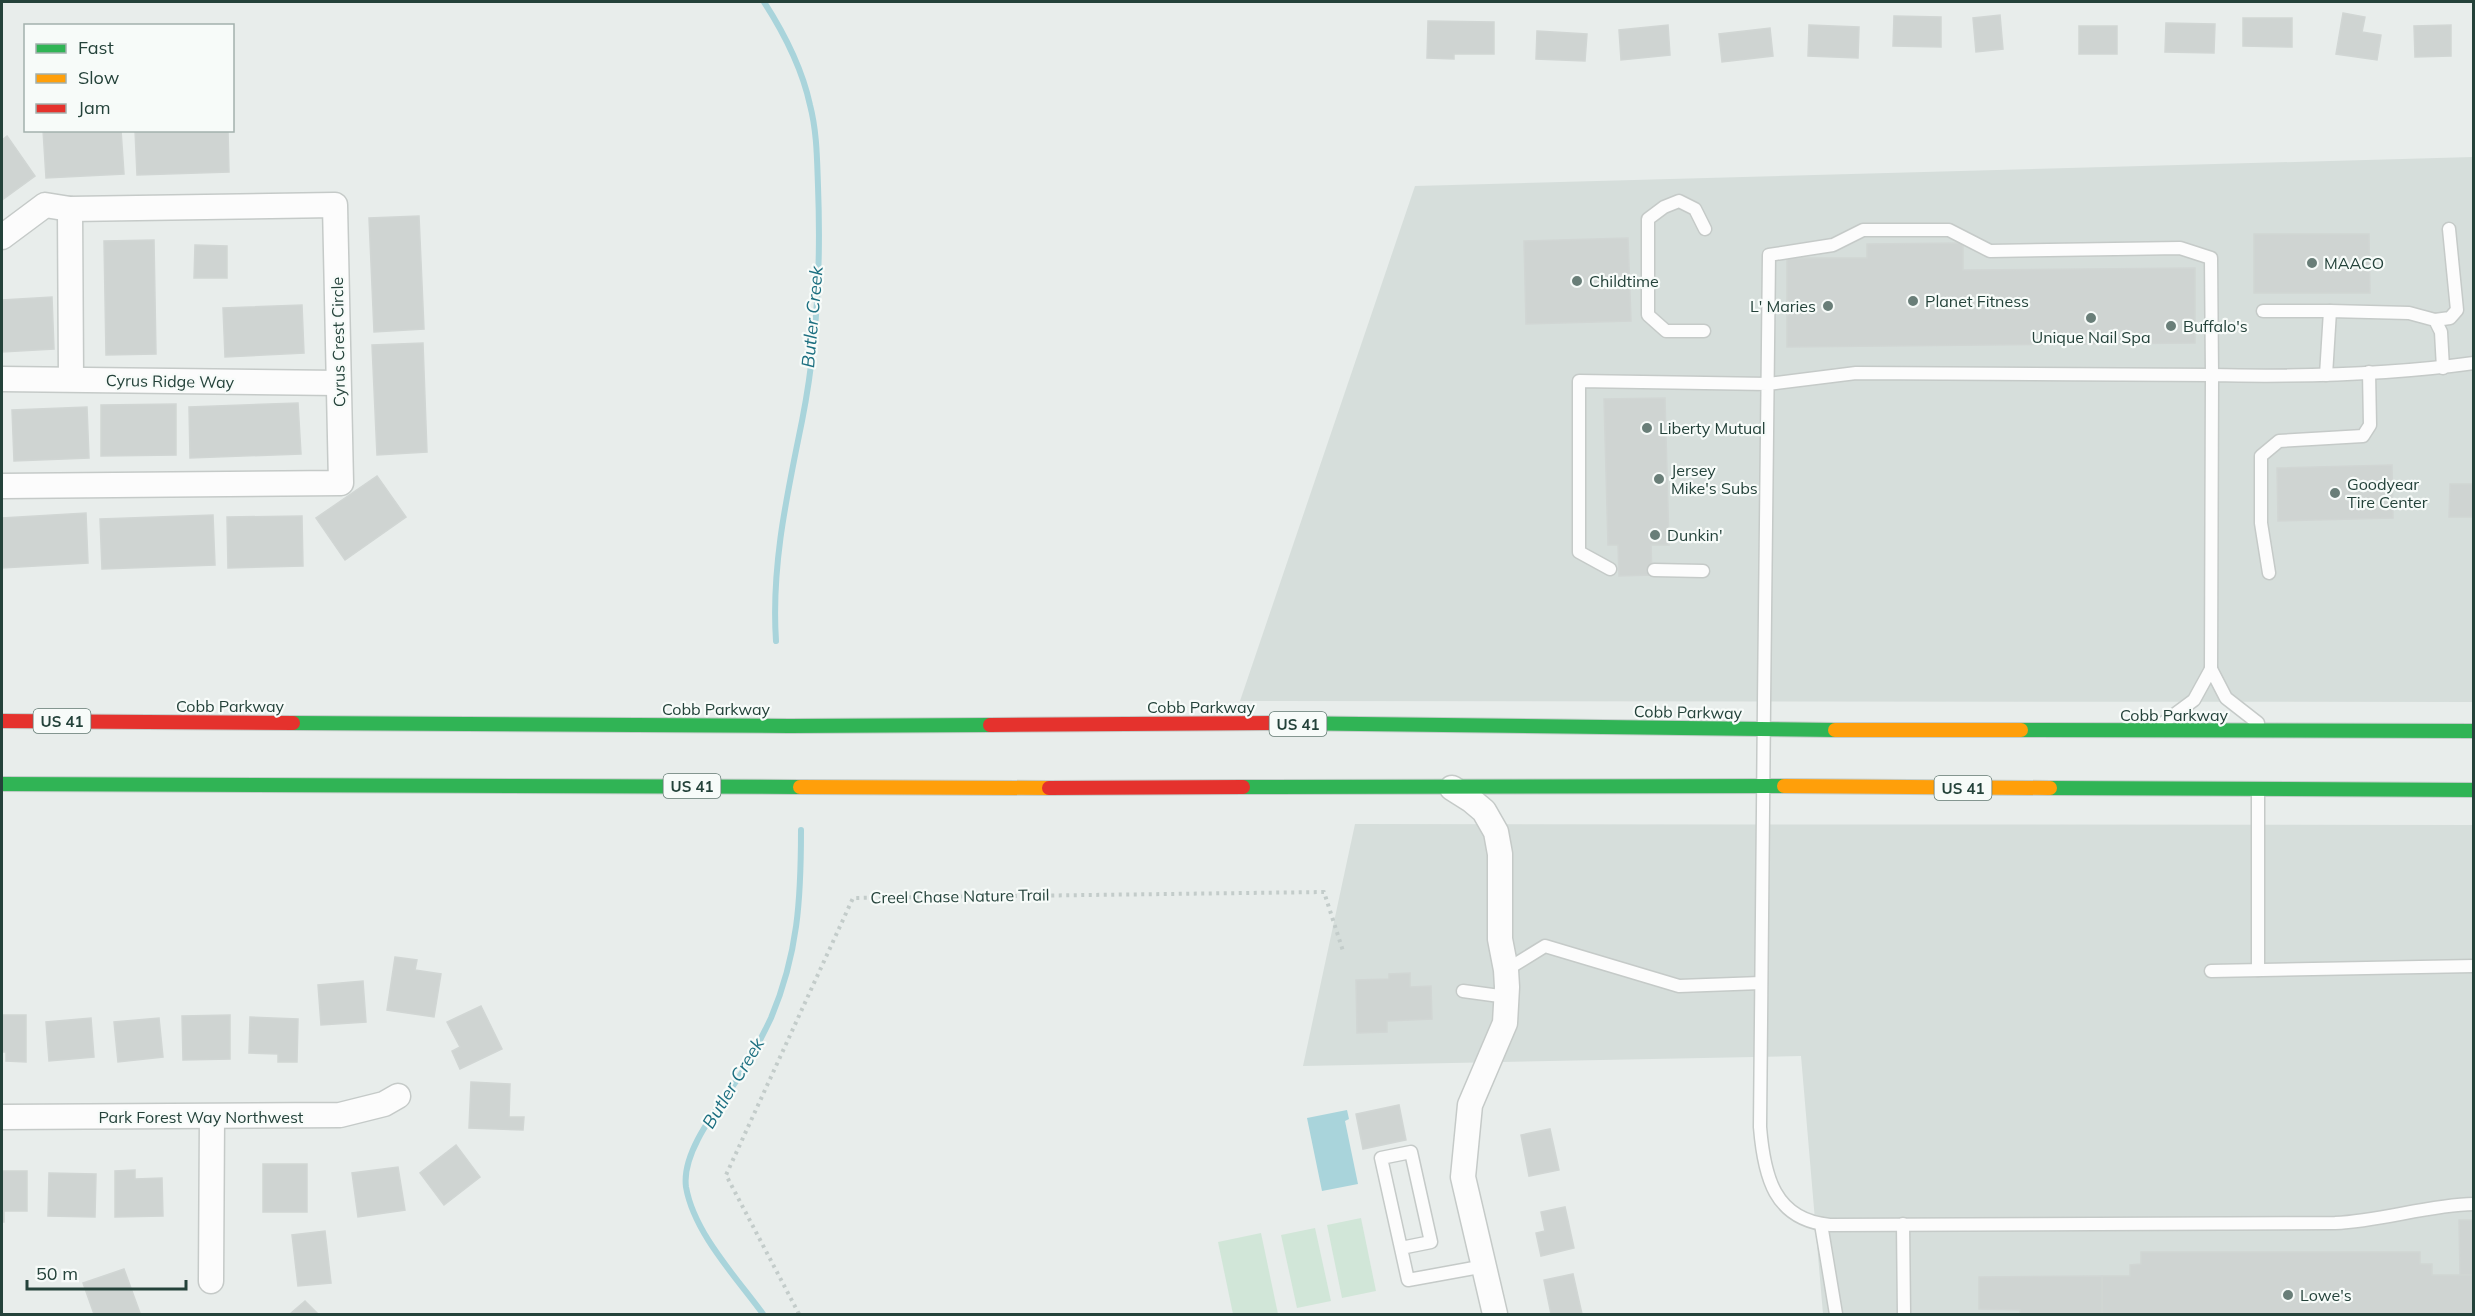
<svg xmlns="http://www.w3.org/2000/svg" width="2475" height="1316" viewBox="0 0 2475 1316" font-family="Mulish,sans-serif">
	<rect width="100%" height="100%" fill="#e8edeb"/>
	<!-- built -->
	<g fill="#d6dedb">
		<polygon points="2473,157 2473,702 1240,701 1415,186"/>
		<polygon points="1355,824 2473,825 2473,1314 1823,1314 1801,1056 1303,1066"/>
	</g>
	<!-- green -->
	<g fill="#d1e6d8">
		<polygon points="1361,1218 1376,1291 1342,1298 1327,1225"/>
		<polygon points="1315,1228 1331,1301 1297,1308 1281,1235"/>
		<polygon points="1261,1233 1278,1314 1233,1314 1218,1242"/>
	</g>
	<!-- water -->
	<polygon fill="#a9d4db" points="1347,1110 1349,1119 1345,1121 1358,1184 1322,1191 1307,1118"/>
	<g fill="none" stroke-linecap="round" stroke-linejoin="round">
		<!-- stream -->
		<g stroke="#a9d4db" stroke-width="6">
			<path d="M 764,2 C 784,33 802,68 810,105 C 817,132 817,159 818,186 C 821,264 817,345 802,421 C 787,495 771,566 776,641"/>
			<path d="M 763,1314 C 736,1277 694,1233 686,1187 C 681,1150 722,1103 741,1074 C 752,1056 762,1037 771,1018 C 798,954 801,899 801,830"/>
		</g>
	</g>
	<!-- building -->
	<g fill="#cfd4d2" stroke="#d1d6d4" stroke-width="1.5">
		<polygon points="2343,13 2365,17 2362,32 2381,35 2377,60 2336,54"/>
		<polygon points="2000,15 2003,49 1976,52 1973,18"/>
		<polygon points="1894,16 1941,17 1941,47 1893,46"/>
		<polygon points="2243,18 2292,18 2292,47 2243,46"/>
		<polygon points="1428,21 1494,22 1494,54 1454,54 1454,59 1427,58"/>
		<polygon points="2166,23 2215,24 2214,53 2165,52"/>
		<polygon points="1668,25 1670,55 1621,60 1619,30"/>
		<polygon points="1809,25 1859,27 1858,58 1808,56"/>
		<polygon points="2451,25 2451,56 2415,57 2414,26"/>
		<rect x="2079" y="26" width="38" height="28"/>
		<polygon points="1770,28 1773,56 1722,62 1719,34"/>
		<polygon points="1537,31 1587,34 1585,61 1536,59"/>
		<polygon points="43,130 121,130 124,174 46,178"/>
		<polygon points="135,130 228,130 229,172 137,175"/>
		<polygon points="7,136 35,176 2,200 2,140"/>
		<polygon points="419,216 424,329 374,332 369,218"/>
		<polygon points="2254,234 2369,234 2370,293 2254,293"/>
		<polygon points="1628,238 1631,321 1526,324 1524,241"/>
		<polygon points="154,240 156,354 106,355 104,241"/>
		<polygon points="1963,243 1963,270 2195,268 2195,343 1787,347 1787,258 1867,258 1867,244"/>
		<polygon points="195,245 227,246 227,278 194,278"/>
		<polygon points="52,297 54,349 2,352 2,300"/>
		<polygon points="302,305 304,353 225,357 223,308"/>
		<polygon points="423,343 427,452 377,455 372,345"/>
		<polygon points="1665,398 1669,545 1651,545 1652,575 1619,576 1618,545 1608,545 1604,399"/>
		<polygon points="298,403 301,454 190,458 189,407"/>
		<polygon points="176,404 176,455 101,456 101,405"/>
		<polygon points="87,407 89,458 14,461 12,410"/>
		<polygon points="2392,465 2393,518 2278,521 2277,468"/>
		<polygon points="377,476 406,517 345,560 316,518"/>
		<polygon points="2450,484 2474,484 2474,517 2449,517"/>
		<polygon points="86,513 88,563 2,568 2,518"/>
		<polygon points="213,515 215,565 102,569 100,519"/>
		<polygon points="302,516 303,566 228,568 227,517"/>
		<polygon points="395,957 417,960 415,970 441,974 434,1017 387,1010"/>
		<polygon points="1410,973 1410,987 1431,986 1432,1019 1387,1021 1387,1032 1357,1033 1356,980 1389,979 1389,974"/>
		<polygon points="363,981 366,1022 321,1025 318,985"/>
		<polygon points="481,1006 502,1049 460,1069 452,1051 460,1047 447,1022"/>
		<polygon points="2,1015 26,1015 26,1062 6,1061 6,1052 2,1052"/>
		<polygon points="230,1015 230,1059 183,1060 182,1016"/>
		<polygon points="250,1017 298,1019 297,1062 278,1062 278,1054 249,1053"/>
		<polygon points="91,1018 94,1057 49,1061 46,1022"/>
		<polygon points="159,1018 163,1057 118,1062 114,1022"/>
		<polygon points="471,1082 510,1084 509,1117 524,1117 523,1130 469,1128"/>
		<polygon points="1399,1105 1406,1140 1363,1149 1356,1114"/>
		<polygon points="1550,1129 1559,1170 1529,1176 1521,1135"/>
		<polygon points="456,1145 480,1177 444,1205 420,1173"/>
		<rect x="263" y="1164" width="44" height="48"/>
		<polygon points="398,1167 405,1210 358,1217 352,1173"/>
		<polygon points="135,1170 135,1179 162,1178 163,1216 115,1217 115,1171"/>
		<polygon points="2,1171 27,1171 27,1211 4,1211 4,1222 2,1222"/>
		<polygon points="49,1173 96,1174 95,1217 48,1216"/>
		<polygon points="1565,1207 1574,1248 1541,1256 1536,1233 1545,1231 1541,1212"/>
		<polygon points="2459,1220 2474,1220 2474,1275 2460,1275"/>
		<polygon points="325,1231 331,1283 298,1286 292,1235"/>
		<polygon points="2141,1252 2420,1252 2420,1264 2432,1264 2432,1275 2474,1275 2474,1314 2102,1314 2102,1276 2130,1276 2130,1265 2141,1264"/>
		<polygon points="124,1269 140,1313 94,1314 83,1283"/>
		<polygon points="1573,1274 1582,1314 1551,1314 1544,1280"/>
		<polygon points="2102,1276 2102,1314 2020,1314 2020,1310 1979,1309 1979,1277"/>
		<polygon points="305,1301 318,1314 290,1314"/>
	</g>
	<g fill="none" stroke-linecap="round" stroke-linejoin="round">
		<defs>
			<g id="lane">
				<polyline points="2263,311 2330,311"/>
				<polyline points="2435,320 2450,318 2457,310 2449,229"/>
				<polyline points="1704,331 1666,331 1648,315 1648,219 1664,207 1679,201 1695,209 1705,229"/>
				<polyline points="2326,375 2330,311 2409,313 2435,320 2441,332 2443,368"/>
				<path d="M 1610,569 L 1579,552 L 1579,381 L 1768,384 L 1856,373 L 2212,375 L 2211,258 L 2180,248 L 1990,251 L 1949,230 L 1863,230 L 1833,245 L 1769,255 C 1766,546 1762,836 1760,1127 C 1764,1176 1774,1220 1830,1225 L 2335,1223 C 2382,1221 2427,1205 2474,1204"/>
				<polyline points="1654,570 1703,571"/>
				<polyline points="2269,573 2261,523 2261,456 2279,441 2363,436 2370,425 2369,372"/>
				<path d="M 2211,669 L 2212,375 C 2299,377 2387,375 2474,363"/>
				<polyline points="2163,723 2194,700 2211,669 2226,698 2258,723"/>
				<polyline points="2258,791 2258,970"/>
				<polyline points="1506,970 1545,946 1679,986 1761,983"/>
				<polyline points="2211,971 2474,966"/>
				<polyline points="1463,991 1507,997"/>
				<polyline points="1821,1224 1836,1314"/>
				<polyline points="1903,1224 1904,1314"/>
				<polyline points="1401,1248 1431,1242 1411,1152 1381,1158 1408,1280 1485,1266"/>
			</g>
			<g id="street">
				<polyline points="70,209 71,379"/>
				<polyline points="2,237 45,205 70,209 335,205 341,483 2,486"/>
				<polyline points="2,379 338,383"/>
				<polyline points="1452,788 1471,800 1484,811 1496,832 1500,854 1500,939 1506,970 1507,987 1505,1023 1470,1105 1463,1177 1495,1314"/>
				<polyline points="2,1117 340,1115 384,1104 398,1096"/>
				<polyline points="211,1281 212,1117"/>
			</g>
			<g id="fast">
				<polyline points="293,723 789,726 990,725"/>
				<polyline points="1278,723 1835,730"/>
				<polyline points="2021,730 2474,731"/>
				<polyline points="2,784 800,787"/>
				<polyline points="1243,787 1784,786"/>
				<polyline points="2050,788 2474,790"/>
			</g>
			<g id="slow">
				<polyline points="1835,730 2021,730"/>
				<polyline points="1784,786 2050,788"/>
				<polyline points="800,787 1049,788"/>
			</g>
			<g id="jam">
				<polyline points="2,721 293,723"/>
				<polyline points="990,725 1278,723"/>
				<polyline points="1049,788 1243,787"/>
			</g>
		</defs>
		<!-- lane casing -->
		<use href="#lane" stroke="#c5cac8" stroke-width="15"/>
		<!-- street casing -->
		<use href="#street" stroke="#c5cac8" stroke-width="27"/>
		<!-- fast casing -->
		<use href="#fast" stroke="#c3ccc9" stroke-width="16"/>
		<!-- slow casing -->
		<use href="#slow" stroke="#c3ccc9" stroke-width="16"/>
		<!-- jam casing -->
		<use href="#jam" stroke="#c3ccc9" stroke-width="16"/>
		<!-- path -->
		<polyline stroke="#c3ccca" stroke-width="4" stroke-dasharray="3 4.5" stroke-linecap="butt" points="799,1314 726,1175 853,898 1324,892 1343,951"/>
		<!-- lane -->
		<use href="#lane" stroke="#fcfcfc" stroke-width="12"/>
		<!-- street -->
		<use href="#street" stroke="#fcfcfc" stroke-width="24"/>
		<!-- fast -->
		<use href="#fast" stroke="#30b455" stroke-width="14"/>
		<!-- slow -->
		<use href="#slow" stroke="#ff9f0a" stroke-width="14"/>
		<!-- jam -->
		<use href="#jam" stroke="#e5322d" stroke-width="14"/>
	</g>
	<!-- markers -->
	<g fill="#697e78" stroke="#f7fbf9" stroke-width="2">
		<circle cx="2312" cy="263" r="6"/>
		<circle cx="1577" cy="281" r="6"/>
		<circle cx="1913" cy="301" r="6"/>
		<circle cx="1828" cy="306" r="6"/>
		<circle cx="2091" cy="318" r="6"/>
		<circle cx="2171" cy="326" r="6"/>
		<circle cx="1647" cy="428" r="6"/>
		<circle cx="1659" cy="479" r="6"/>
		<circle cx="2335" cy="493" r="6"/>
		<circle cx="1655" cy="535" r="6"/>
		<circle cx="2288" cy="1295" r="6"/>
	</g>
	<g text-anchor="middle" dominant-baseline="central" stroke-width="4.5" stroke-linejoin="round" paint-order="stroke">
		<!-- shield labels -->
		<g fill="#f7fbf9" stroke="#637a73" stroke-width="1.5">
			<rect x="33.5" y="709" width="57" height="24" rx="4.5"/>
			<rect x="1269.5" y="712" width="57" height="24" rx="4.5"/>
			<rect x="663.5" y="774" width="57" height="24" rx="4.5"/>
			<rect x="1934.5" y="776" width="57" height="24" rx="4.5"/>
		</g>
		<g font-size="15" font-weight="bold" fill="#24423a">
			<text x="62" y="721">US 41</text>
			<text x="1298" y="724">US 41</text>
			<text x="692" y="786">US 41</text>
			<text x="1963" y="788">US 41</text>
		</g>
		<!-- poi labels -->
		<g font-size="16" fill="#24423a" stroke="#f7fbf9" text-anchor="start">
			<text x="2324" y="263">MAACO</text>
			<text x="1589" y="281">Childtime</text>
			<text x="1925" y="301">Planet Fitness</text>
			<text x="1816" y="306" text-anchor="end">L' Maries</text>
			<text x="2183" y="326">Buffalo's</text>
			<text x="2091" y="337" text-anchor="middle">Unique Nail Spa</text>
			<text x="1659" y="428">Liberty Mutual</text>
			<text x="1671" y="470">Jersey<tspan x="1671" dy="18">Mike's Subs</tspan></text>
			<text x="2347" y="484">Goodyear<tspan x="2347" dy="18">Tire Center</tspan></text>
			<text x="1667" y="535">Dunkin'</text>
			<text x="2300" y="1295">Lowe's</text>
		</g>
		<!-- street labels -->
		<g font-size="16" fill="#24423a" stroke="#f7fbf9">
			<text transform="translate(338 342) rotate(-91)">Cyrus Crest Circle</text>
			<text transform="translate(170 381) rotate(1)">Cyrus Ridge Way</text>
			<text x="230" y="706">Cobb Parkway</text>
			<text x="1201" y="707">Cobb Parkway</text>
			<text x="716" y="709">Cobb Parkway</text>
			<text transform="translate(1688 712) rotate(1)">Cobb Parkway</text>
			<text x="2174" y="715">Cobb Parkway</text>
			<text transform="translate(960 896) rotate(-1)">Creel Chase Nature Trail</text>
			<text x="201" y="1117">Park Forest Way Northwest</text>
		</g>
		<!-- water labels -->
		<g font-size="18" font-style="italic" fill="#1c6f80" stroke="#f7fbf9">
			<text transform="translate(812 317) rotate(-85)">Butler Creek</text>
			<text transform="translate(733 1083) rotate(-59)">Butler Creek</text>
		</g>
	</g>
	<!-- border -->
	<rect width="2475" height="1316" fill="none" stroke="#24423a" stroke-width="6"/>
	<!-- legend -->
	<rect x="24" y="24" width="210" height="108" fill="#f7fbf9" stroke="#a3b1ad" stroke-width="1.5"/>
	<rect x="36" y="44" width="30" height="9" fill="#30b455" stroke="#a3b1ad" stroke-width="1.5"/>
	<text x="78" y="54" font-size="18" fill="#24423a">Fast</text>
	<rect x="36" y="74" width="30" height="9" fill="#ff9f0a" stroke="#a3b1ad" stroke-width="1.5"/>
	<text x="78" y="84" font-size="18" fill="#24423a">Slow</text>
	<rect x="36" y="104" width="30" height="9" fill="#e5322d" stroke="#a3b1ad" stroke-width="1.5"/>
	<text x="78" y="114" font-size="18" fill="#24423a">Jam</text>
	<!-- scale -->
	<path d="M27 1280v9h159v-9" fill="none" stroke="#24423a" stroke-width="3"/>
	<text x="36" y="1280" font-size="18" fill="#24423a" stroke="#f7fbf9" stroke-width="4.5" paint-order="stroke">50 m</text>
</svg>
